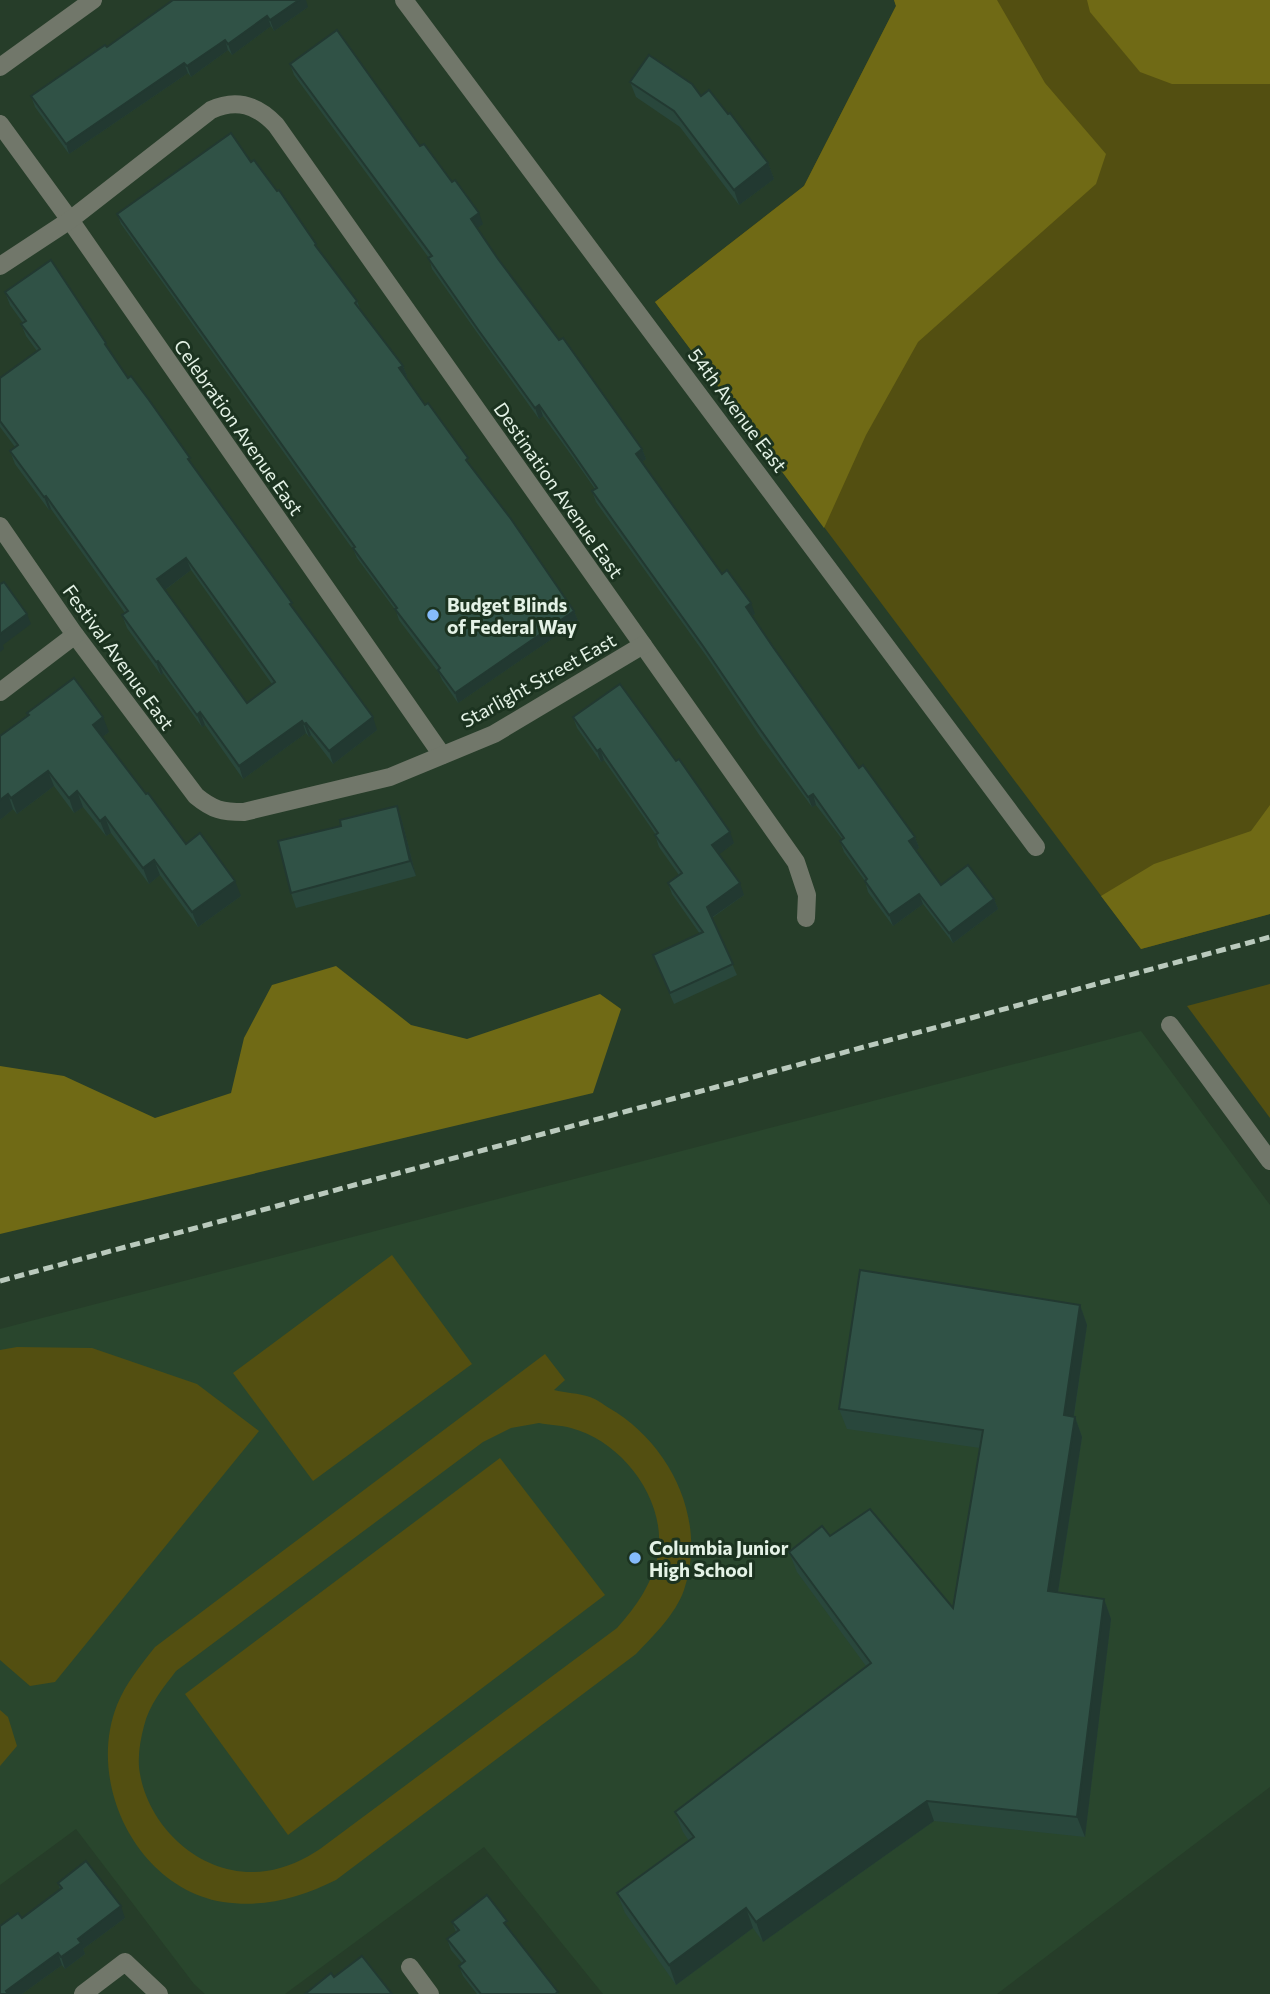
<svg xmlns="http://www.w3.org/2000/svg" width="1270" height="1994" viewBox="0 0 1270 1994" font-family="Commissioner,sans-serif">
	<rect width="100%" height="100%" fill="#263d29"/>
	<!-- built -->
	<polygon fill="#29462d" points="1141,1031 1270,1205 1270,1787 997,1994 603,1994 484,1847 285,1994 205,1994 194,1984 76,1829 0,1885 0,1329"/>
	<!-- green -->
	<g fill="#534f11" fill-rule="evenodd">
		<polygon points="894,0 1270,0 1270,914 1141,949 655,302 804,186 896,6"/>
		<polygon points="1270,984 1270,1118 1187,1006"/>
		<polygon points="392,1255 472,1364 313,1481 233,1373"/>
		<polygon points="17,1347 92,1348 197,1384 259,1431 55,1682 30,1686 0,1660 0,1350"/>
		<path d="M 545,1354 L 565,1380 L 554,1390 C 565,1393 579,1393 590,1397 C 596,1399 603,1404 609,1408 C 670,1443 708,1520 684,1590 C 675,1615 654,1635 636,1654 L 336,1880 C 299,1898 265,1908 223,1902 C 137,1888 86,1783 117,1705 C 126,1683 140,1666 155,1647 ZM 539,1423 C 549,1425 561,1425 571,1428 C 622,1441 667,1500 658,1554 C 653,1583 636,1607 617,1628 L 320,1849 C 303,1860 287,1868 266,1871 C 206,1880 150,1831 140,1774 C 137,1759 140,1741 144,1726 C 149,1705 163,1688 176,1671 L 483,1442 L 511,1428 Z"/>
		<polygon points="500,1458 605,1595 288,1835 185,1694"/>
		<polygon points="0,1710 8,1717 17,1746 0,1766"/>
	</g>
	<!-- forest -->
	<g fill="#706a15">
		<polygon points="894,0 997,0 1045,83 1106,154 1096,184 918,342 866,435 824,528 655,302 804,186 896,6"/>
		<polygon points="1087,0 1270,0 1270,84 1172,84 1140,72 1090,12"/>
		<polygon points="1270,805 1270,914 1141,949 1101,896 1154,864 1251,831"/>
		<polygon points="336,966 411,1025 467,1039 600,994 621,1009 593,1093 0,1234 0,1066 64,1076 155,1118 231,1093 244,1038 272,985"/>
	</g>
	<g fill="none" stroke-linecap="round" stroke-linejoin="round">
		<!-- minor -->
		<g stroke="#71776a" stroke-width="18">
			<polyline points="404,0 1036,847"/>
			<polyline points="0,67 93,0"/>
			<polyline points="0,124 70,220 442,755"/>
			<path d="M 0,266 L 70,220 L 211,110 C 237,98 257,105 276,125 L 796,862 L 807,895 L 806,918"/>
			<path d="M 0,526 L 75,635 L 196,796 C 213,810 222,812 244,812 L 390,777 L 494,734 L 643,645"/>
			<polyline points="0,692 75,635"/>
			<polyline points="1170,1025 1270,1161"/>
			<polyline points="410,1967 430,1994"/>
			<polyline points="83,1994 125,1962 159,1994"/>
		</g>
		<!-- rail -->
		<polyline stroke="#bacabd" stroke-width="5" stroke-dasharray="10 5" stroke-linecap="butt" points="0,1281 1270,937"/>
	</g>
	<!-- wall -->
	<g fill="#29473c" fill-rule="evenodd">
		<polygon points="308,7 274,31 271,26 232,55 228,50 191,77 188,73 69,154 35,107 31,96 107,47"/>
		<polygon points="290,64 420,146 452,182 483,224 477,228 498,259 642,449 646,459 642,462 722,574 755,614 752,616 773,647 859,768 915,837 919,848 916,850 941,885 994,899 998,909 953,943 923,904 893,926 868,892 865,881 844,852 840,841 842,839 816,805 812,807 760,736 707,657 596,502 592,491 595,489 574,459 543,416 539,419 483,341 432,269 429,258 294,75"/>
		<polygon points="630,82 701,96 728,114 768,163 774,179 739,205 680,127 636,97"/>
		<polygon points="251,162 357,301 361,311 403,366 407,376 406,377 425,405 470,466 574,611 578,621 458,703 442,680 439,673 399,620 396,611 357,558 354,551 121,224 117,214"/>
		<path d="M 5,292 L 109,351 L 192,465 L 294,610 L 377,730 L 333,764 L 311,735 L 309,737 L 306,733 L 243,779 L 205,725 L 202,727 L 163,673 L 161,675 L 127,628 L 122,615 L 125,613 L 51,509 L 49,510 L 15,464 L 10,451 L 15,447 L 0,427 L 0,378 L 37,351 L 26,336 L 21,324 L 23,323 L 10,305 ZM 191,570 L 272,684 L 247,703 L 165,590 Z"/>
		<polygon points="27,713 109,732 102,737 146,794 186,844 241,896 198,927 160,875 149,884 111,833 106,836 83,807 74,813 54,786 17,814 13,809 0,820 0,736 28,715"/>
		<polygon points="573,717 734,843 719,854 744,895 712,918 737,975 674,1004 653,955 700,934 672,894 668,883 679,875 659,847 655,835 656,835 604,760 601,762 577,728"/>
		<polygon points="397,806 402,821 416,876 296,908 291,893"/>
		<polygon points="1080,1305 1087,1325 1074,1417 1075,1417 1082,1437 1058,1593 1104,1599 1111,1619 1085,1837 934,1821 763,1942 753,1928 676,1985 625,1913 617,1893 689,1841 683,1832 675,1812 866,1666 797,1572 789,1552 830,1536 953,1608 980,1448 847,1429 839,1409"/>
		<polygon points="58,1883 125,1918 83,1949 85,1954 65,1969 62,1965 22,1994 0,1994 22,1918 60,1889"/>
		<polygon points="452,1922 510,1931 558,1994 477,1994 463,1976 459,1966 462,1963 451,1950 447,1939 456,1932"/>
	</g>
	<!-- shaded-wall -->
	<g fill="#223931">
		<polygon points="299,0 306,0 308,7 274,31 270,20"/>
		<polygon points="267,16 271,26 232,55 228,44"/>
		<polygon points="225,40 228,50 191,77 187,66"/>
		<polygon points="184,63 188,73 69,154 66,144"/>
		<polygon points="768,163 774,179 739,205 734,190"/>
		<polygon points="479,213 483,224 475,230 471,219"/>
		<polygon points="403,366 407,376 403,379 399,368"/>
		<polygon points="539,405 543,416 539,419 535,408"/>
		<polygon points="642,449 646,459 639,464 636,454"/>
		<polygon points="46,496 51,509 49,510 44,497"/>
		<polygon points="186,558 191,570 162,592 157,579"/>
		<polygon points="751,603 755,614 750,617 746,607"/>
		<polygon points="574,611 578,621 458,703 455,693"/>
		<polygon points="27,614 31,624 3,645 4,649 0,652 0,634"/>
		<polygon points="158,661 163,673 161,675 156,662"/>
		<polygon points="200,712 205,725 202,727 197,715"/>
		<polygon points="103,717 109,732 98,740 93,725"/>
		<polygon points="373,717 377,730 333,764 329,751"/>
		<polygon points="302,721 306,733 243,779 239,766"/>
		<polygon points="306,723 311,735 309,737 304,724"/>
		<polygon points="600,749 604,760 601,762 597,751"/>
		<polygon points="48,771 54,786 17,814 11,798"/>
		<polygon points="77,791 83,807 74,813 69,798"/>
		<polygon points="8,794 13,809 0,820 0,800"/>
		<polygon points="813,794 816,805 812,807 808,797"/>
		<polygon points="397,806 402,821 416,876 410,861"/>
		<polygon points="105,817 111,833 106,836 100,821"/>
		<polygon points="730,832 734,843 717,856 712,845"/>
		<polygon points="915,837 919,848 913,852 909,841"/>
		<polygon points="154,860 160,875 149,884 143,868"/>
		<polygon points="235,881 241,896 198,927 192,912"/>
		<polygon points="740,883 744,895 711,918 707,907"/>
		<polygon points="919,894 923,904 893,926 889,915"/>
		<polygon points="994,899 998,909 953,943 949,933"/>
		<polygon points="1080,1305 1087,1325 1071,1435 1064,1415"/>
		<polygon points="1075,1417 1082,1437 1055,1611 1048,1591"/>
		<polygon points="1104,1599 1111,1619 1085,1837 1077,1817"/>
		<polygon points="927,1801 934,1821 763,1942 756,1922"/>
		<polygon points="121,1906 125,1918 83,1949 85,1954 65,1969 61,1957 78,1939"/>
		<polygon points="746,1908 753,1928 676,1985 669,1965"/>
		<polygon points="58,1953 62,1965 22,1994 7,1994 6,1991"/>
	</g>
	<!-- building -->
	<g fill="#305246" stroke="#223931" stroke-width="2" fill-rule="evenodd">
		<polygon points="173,0 299,0 270,20 267,16 228,44 225,40 187,66 184,63 66,144 31,96 105,45 107,47"/>
		<polygon points="337,30 420,146 424,144 452,182 455,180 479,213 471,219 498,259 559,340 563,338 642,449 636,454 722,574 727,570 751,603 746,607 773,647 859,768 863,765 915,837 909,841 941,885 968,865 994,899 949,933 919,894 889,915 865,881 867,879 840,841 844,838 813,794 808,797 757,725 703,646 592,491 597,488 570,449 539,405 535,408 479,331 428,258 432,256 290,64"/>
		<polygon points="649,55 692,84 701,96 709,90 728,114 730,113 768,163 734,190 674,111 630,82"/>
		<polygon points="231,133 251,162 254,160 277,191 279,190 316,244 315,245 357,301 355,303 403,366 399,368 425,405 428,403 468,458 466,460 511,519 574,611 455,693 438,670 440,668 395,609 397,608 353,548 355,547 117,214"/>
		<path d="M 51,260 L 106,343 L 105,344 L 128,378 L 131,376 L 149,400 L 190,458 L 188,459 L 292,603 L 290,604 L 373,717 L 329,751 L 306,723 L 304,724 L 302,721 L 239,766 L 200,712 L 197,715 L 158,661 L 156,662 L 122,615 L 128,611 L 46,496 L 44,497 L 10,451 L 18,445 L 0,421 L 0,378 L 40,349 L 21,324 L 26,321 L 5,292 ZM 186,558 L 275,682 L 247,703 L 157,579 Z"/>
		<polygon points="4,582 27,614 0,634 0,584"/>
		<polygon points="74,678 103,717 93,725 146,794 148,793 186,844 200,833 235,881 192,912 154,860 143,868 105,817 100,821 77,791 69,798 48,771 11,798 8,794 0,800 0,736 29,715 27,713"/>
		<polygon points="620,684 676,761 679,759 730,832 712,845 740,883 707,907 733,964 670,993 653,955 703,932 668,883 682,873 655,835 658,833 600,749 597,751 573,717"/>
		<polygon points="397,806 410,861 291,893 278,841 341,826 340,820"/>
		<polygon points="860,1270 1080,1305 1064,1415 1075,1417 1048,1591 1104,1599 1077,1817 927,1801 756,1922 746,1908 669,1965 617,1893 694,1837 675,1812 871,1663 789,1552 822,1526 830,1536 870,1509 953,1608 983,1430 839,1409"/>
		<polygon points="86,1861 121,1906 78,1939 81,1943 61,1957 58,1953 6,1991 8,1994 0,1994 0,1926 18,1913 22,1918 62,1888 58,1883"/>
		<polygon points="487,1895 507,1921 504,1923 558,1992 555,1994 481,1994 459,1966 465,1961 447,1939 459,1930 452,1922"/>
		<polygon points="362,1956 392,1994 305,1994 331,1973 334,1977"/>
	</g>
	<!-- markers -->
	<g fill="#85bbfb" stroke="#1c3320" stroke-width="2.5">
		<circle cx="433" cy="615" r="7"/>
		<circle cx="635" cy="1558" r="7"/>
	</g>
	<g text-anchor="middle" dominant-baseline="central" stroke-width="6" stroke-linejoin="round" paint-order="stroke">
		<!-- street labels -->
		<g font-size="19" fill="#e4f2e6" stroke="#1c3320">
			<text transform="translate(738 410) rotate(53)">54th Avenue East</text>
			<text transform="translate(239 427) rotate(55)">Celebration Avenue East</text>
			<text transform="translate(559 490) rotate(55)">Destination Avenue East</text>
			<text transform="translate(119 657) rotate(54)">Festival Avenue East</text>
			<text transform="translate(538 680) rotate(-29)">Starlight Street East</text>
		</g>
		<!-- poi labels -->
		<g font-size="19" font-weight="bold" fill="#e4f2e6" stroke="#1c3320" text-anchor="start">
			<text x="447" y="604">Budget Blinds<tspan x="447" dy="22">of Federal Way</tspan></text>
			<text x="649" y="1547">Columbia Junior<tspan x="649" dy="22">High School</tspan></text>
		</g>
	</g>
</svg>
